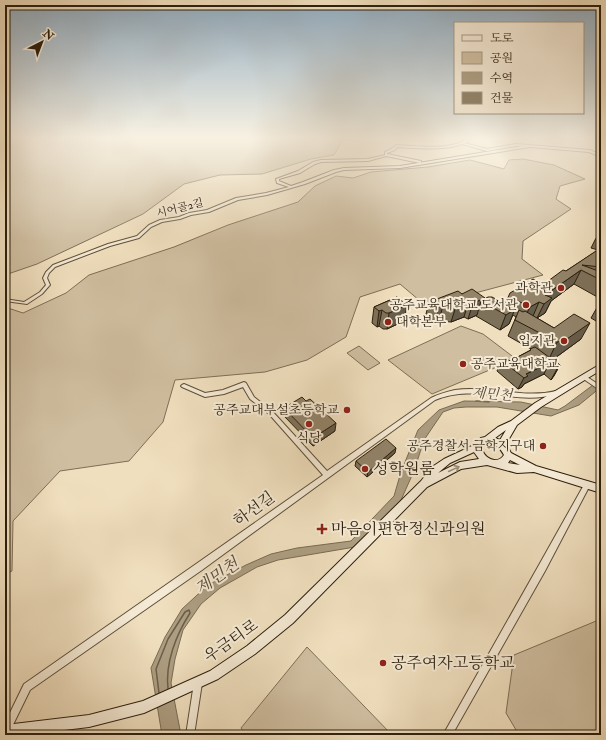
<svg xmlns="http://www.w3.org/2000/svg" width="606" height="740" viewBox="0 0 606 740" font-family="'IM FELL Double Pica','Noto Serif KR',serif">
	<rect width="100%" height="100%" fill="#f0dfbe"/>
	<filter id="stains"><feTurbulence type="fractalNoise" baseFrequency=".005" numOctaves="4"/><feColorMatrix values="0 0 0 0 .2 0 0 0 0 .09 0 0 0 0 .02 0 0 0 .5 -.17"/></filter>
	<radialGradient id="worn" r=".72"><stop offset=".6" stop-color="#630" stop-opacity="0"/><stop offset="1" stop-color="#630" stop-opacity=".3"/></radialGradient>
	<!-- green -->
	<g fill="#cfbea0" stroke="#7e6e56">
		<polygon points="5,138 355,138 342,141 334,155 311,159 262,174 220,175 184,184 143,214 37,264 5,275"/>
		<polygon points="523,159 554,165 585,179 560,186 556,199 571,209 523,241 522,259 543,275 426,306 400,284 360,297 346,337 307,360 265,372 175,380 163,422 129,461 60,471 13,521 12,571 5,574 5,307 23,313 66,293 89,275 174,247 228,225 298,202 315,186 336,176 353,178 371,172 428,167 470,160 504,169 509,160"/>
		<polygon points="461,326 483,334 516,359 432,394 388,360"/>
		<polygon points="359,346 380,363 368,370 347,353"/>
		<polygon points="601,619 601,735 519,735 506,713 514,655"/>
		<polygon points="307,647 392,735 246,735 241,728"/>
	</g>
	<!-- water -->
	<polygon fill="#ad9e82" stroke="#796b53" points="601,379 601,387 579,405 551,416 497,407 466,407 454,408 443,412 424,440 414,471 401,500 355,547 278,560 257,567 220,588 201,604 183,630 175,659 171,683 181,735 162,735 151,668 165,637 182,609 208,585 246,565 271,554 297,548 351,541 394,496 401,472 418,430 439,410 464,401 521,402 558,410 565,406"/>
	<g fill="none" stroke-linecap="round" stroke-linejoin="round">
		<!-- shore -->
		<path stroke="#6c5e48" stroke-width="1.5" d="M 159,693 L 156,669 L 168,639 L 185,612 L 189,610 L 190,613 C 176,635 165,663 168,689"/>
		<!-- stream -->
		<polyline stroke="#796b53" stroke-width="1.5" points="476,401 489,402"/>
		<defs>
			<g id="street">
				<path d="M 468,138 L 471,138 L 466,143 L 464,143 L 487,149 L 516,144 L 590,150 L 601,155 L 601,157 L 589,152 L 530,147 L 400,168 L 344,170 L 336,172 L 305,184 L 267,195 L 238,200 L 209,212 L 191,215 L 180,219 L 162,222 L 151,227 L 139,238 L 110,246 L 55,267 L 49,273 L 47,278 L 50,285 L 49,286 L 42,294 L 27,304 L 5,301 L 5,299 L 24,302 L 40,292 L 46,285 L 43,278 L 46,272 L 53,265 L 108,244 L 137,236 L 149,225 L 160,220 L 179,217 L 189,213 L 207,210 L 236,198 L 266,193 L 289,187 L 277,183 L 276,179 L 298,171 L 313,162 L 321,160 L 368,159 L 385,155 L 385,152 L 393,148 L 396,145 C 414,146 454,151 468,138 ZM 462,144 L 487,151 L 516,146 L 523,146 L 400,166 L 344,168 L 334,170 L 303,182 L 291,186 L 279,181 L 279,179 L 300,173 L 315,164 L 321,162 L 368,161 L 386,156 L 420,163 L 421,163 L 421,161 L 387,154 L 387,153 L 395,150 L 397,147 C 417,148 443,151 462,144 Z"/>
				<polygon points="584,375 601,386 601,391 582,378 581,377"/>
				<path d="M 244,382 L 246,383 L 254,397 L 273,412 L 327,471 L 431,398 C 439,394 446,392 455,390 C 488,385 522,399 556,391 L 558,392 L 559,393 L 558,394 C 516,406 476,383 435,400 L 202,570 L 30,690 L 9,733 L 5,734 L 5,723 L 24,684 L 196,564 L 323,475 L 269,414 L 250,399 L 243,387 L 224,394 L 205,397 L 182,387 L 181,386 L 182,385 L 184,384 L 205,393 L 223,390 Z"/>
				<polygon points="587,482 589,483 590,485 589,487 545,571 452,735 443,735 539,565 585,483"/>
				<polygon points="198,679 201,680 202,683 194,735 186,735 194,683 195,680"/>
			</g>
			<path id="secondary" d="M 599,365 L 601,365 L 601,370 L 541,407 L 517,425 L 506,444 L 511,453 L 536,466 L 601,485 L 601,493 L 534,472 L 517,473 L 487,465 L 461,469 L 427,487 L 293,623 L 255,654 L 218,679 L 144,713 L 89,727 L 23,735 L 5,735 L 5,725 L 89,715 L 143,701 L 210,671 L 247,646 L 285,615 L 421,481 L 432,467 L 444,459 L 474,445 L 481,438 L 485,437 L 498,427 L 511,421 L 535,403 ZM 506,430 L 500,440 L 495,438 ZM 486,443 C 494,443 500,447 504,455 C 497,466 481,457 482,446 ZM 474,452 L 479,459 L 460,462 L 438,473 L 450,463 ZM 510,460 L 520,465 L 508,463 Z"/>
		</defs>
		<!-- street casing -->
		<use href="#street" stroke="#5d4f39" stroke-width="2"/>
		<!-- secondary casing -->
		<use href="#secondary" stroke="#2c1f0d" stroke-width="2"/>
		<!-- street -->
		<use href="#street" fill="#f5ead5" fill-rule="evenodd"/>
		<!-- secondary -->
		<use href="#secondary" fill="#f5ead5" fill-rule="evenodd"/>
	</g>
	<!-- wall -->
	<g fill="#7e715a" stroke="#2c1f0d">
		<polygon points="601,233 601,299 574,284 551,301 545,313 537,318 554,328 581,339 555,358 550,358 560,365 551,380 544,374 524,384 522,387 518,389 497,371 501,360 510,361 529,351 531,349 508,336 516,317 513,315 509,324 500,330 476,316 477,315 468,319 464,317 451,322 439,321 435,322 432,319 425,318 429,302 462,294 505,304 544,284 566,271 598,250 591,248 596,238"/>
		<polygon points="397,297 404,321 387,329 383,329 379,326 377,327 372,323 374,307"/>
		<polygon points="601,303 601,324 591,318 599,304"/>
		<polygon points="284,408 335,431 313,446 284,416"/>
		<polygon points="395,453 367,477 355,466 356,461"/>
	</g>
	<!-- shaded-wall -->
	<g fill="#665c4a" stroke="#2c1f0d">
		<polygon points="581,270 574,284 551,301 545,313 537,318 544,304 545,295"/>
		<polygon points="485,298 483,303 481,301 477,315 468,319 473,303"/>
		<polygon points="469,300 464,317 451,322 456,306"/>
		<polygon points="518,301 509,324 500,330 509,307"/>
		<polygon points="539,302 533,316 523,321 530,307"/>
		<polygon points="407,305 404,321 387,329 389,313"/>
		<polygon points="443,305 439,321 435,322 439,306"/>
		<polygon points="382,310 379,326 377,327 379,311"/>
		<polygon points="590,323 581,339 555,358 549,359 557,342"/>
		<polygon points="549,363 544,374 524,384 522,387 518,389 526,374"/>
		<polygon points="560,365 554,376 551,380 557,369"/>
		<polygon points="336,423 335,431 313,446 313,438"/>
		<polygon points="396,448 395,453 367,477 368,472"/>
	</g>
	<!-- building -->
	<g fill="#928369" stroke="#2c1f0d">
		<polygon points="601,233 601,240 596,238"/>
		<polygon points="599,249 601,250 601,267 582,265 601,272 601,280 581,270 545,295 552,298 544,304 539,302 530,307 518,301 509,307 514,310 506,315 481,301 488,297 492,297 505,304 510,293 533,279 544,284 563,270 566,271"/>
		<polygon points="472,289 485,298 473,303 469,300 456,306 443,305 439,306 436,303 429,302 458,291 462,294"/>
		<polygon points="397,297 407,305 389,313 386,313 382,310 379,311 374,307"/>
		<polygon points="519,310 523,312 525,311 554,328 574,314 590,323 564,341 557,342 515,320"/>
		<polygon points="535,347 560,365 557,369 549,363 526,374 528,376 524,378 501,360 506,358 510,361 531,350 530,349"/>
		<polygon points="302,397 306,401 310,399 336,423 313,438 284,408"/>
		<polygon points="386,439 396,448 368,472 356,461"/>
	</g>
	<!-- one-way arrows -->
	<defs><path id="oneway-shaft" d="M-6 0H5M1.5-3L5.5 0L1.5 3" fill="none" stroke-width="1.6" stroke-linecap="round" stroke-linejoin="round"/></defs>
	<use stroke="#9b8f7b" href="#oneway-shaft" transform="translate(454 469) rotate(-25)"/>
	<!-- sky -->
	<linearGradient id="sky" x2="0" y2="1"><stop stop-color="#90abbf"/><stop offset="0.57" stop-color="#f8f1e2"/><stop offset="1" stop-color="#f8f1e2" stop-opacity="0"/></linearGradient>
	<rect width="606" height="242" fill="url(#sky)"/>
	<!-- markers -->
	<g fill="#8f2418" stroke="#f5ead5" stroke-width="1.5">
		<circle cx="561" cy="288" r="4"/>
		<circle cx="526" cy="305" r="4"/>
		<circle cx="388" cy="322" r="4"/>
		<circle cx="564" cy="341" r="4"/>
		<circle cx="463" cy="364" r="4"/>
		<circle cx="347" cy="410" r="4"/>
		<circle cx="309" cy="424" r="4"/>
		<circle cx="543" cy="446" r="4"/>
		<circle cx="365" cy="469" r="4"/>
		<path d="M320 523h4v4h4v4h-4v4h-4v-4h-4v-4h4z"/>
		<circle cx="383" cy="663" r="4"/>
	</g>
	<g text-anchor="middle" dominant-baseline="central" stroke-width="4" stroke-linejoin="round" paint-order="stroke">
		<!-- far-street labels -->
		<g font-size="11" fill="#2c1f0d" stroke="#f5ead5">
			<text transform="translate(180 208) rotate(-14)">시어골2길</text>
		</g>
		<!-- poi labels -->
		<g font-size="13" fill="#2c1f0d" stroke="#f5ead5" text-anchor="end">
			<text x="553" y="288">과학관</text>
			<text x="518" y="305">공주교육대학교 도서관</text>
			<text x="396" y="322" text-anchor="start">대학본부</text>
			<text x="556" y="341">입지관</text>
			<text x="471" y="364" text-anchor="start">공주교육대학교</text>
			<text x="339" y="410">공주교대부설초등학교</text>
			<text x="309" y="438" text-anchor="middle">식당</text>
			<text x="535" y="446">공주경찰서 금학지구대</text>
		</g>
		<!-- water labels -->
		<g font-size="14" font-style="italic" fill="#594b36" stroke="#f5ead5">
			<text transform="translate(492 394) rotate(4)">제민천</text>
		</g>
		<!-- near-poi labels -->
		<g font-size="16" fill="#2c1f0d" stroke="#f5ead5" text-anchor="start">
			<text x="373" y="469">성학원룸</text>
			<text x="331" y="529">마음이편한정신과의원</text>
			<text x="391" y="663">공주여자고등학교</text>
		</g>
		<!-- near-street labels -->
		<g font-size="16" fill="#2c1f0d" stroke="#f5ead5">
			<text transform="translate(254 509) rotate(-36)">하선길</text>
			<text transform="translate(231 641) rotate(-35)">우금티로</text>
		</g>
		<!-- near-water labels -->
		<g font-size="17" font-style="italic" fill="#594b36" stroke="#f5ead5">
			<text transform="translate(217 576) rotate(-35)">제민천</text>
		</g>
	</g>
	<!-- margin -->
	<rect width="606" height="740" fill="none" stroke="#f0dfbe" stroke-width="20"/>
	<rect x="6" y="6" width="594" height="728" fill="none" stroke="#2c1f0d" stroke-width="2"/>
	<rect x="10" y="10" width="586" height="720" fill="none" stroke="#2c1f0d"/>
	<!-- legend -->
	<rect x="454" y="22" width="130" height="92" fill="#f5ead5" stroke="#a59985"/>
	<rect x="462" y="35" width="20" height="6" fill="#f5ead5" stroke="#a59985"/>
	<text x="490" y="42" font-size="12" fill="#2c1f0d">도로</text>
	<rect x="462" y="52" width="20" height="12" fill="#cfbea0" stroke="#a59985"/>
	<text x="490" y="62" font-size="12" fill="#2c1f0d">공원</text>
	<rect x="462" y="72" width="20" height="12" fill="#ad9e82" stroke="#a59985"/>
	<text x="490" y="82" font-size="12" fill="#2c1f0d">수역</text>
	<rect x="462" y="92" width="20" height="12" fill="#928369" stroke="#a59985"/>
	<text x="490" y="102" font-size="12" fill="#2c1f0d">건물</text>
	<!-- north arrow -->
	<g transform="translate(42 42) rotate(42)" stroke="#f5ead5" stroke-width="3" paint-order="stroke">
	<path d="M0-3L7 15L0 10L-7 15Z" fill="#2c1f0d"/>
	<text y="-6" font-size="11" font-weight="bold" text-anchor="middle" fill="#2c1f0d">N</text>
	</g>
	<rect width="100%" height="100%" filter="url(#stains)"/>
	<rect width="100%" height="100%" fill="url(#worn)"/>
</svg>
